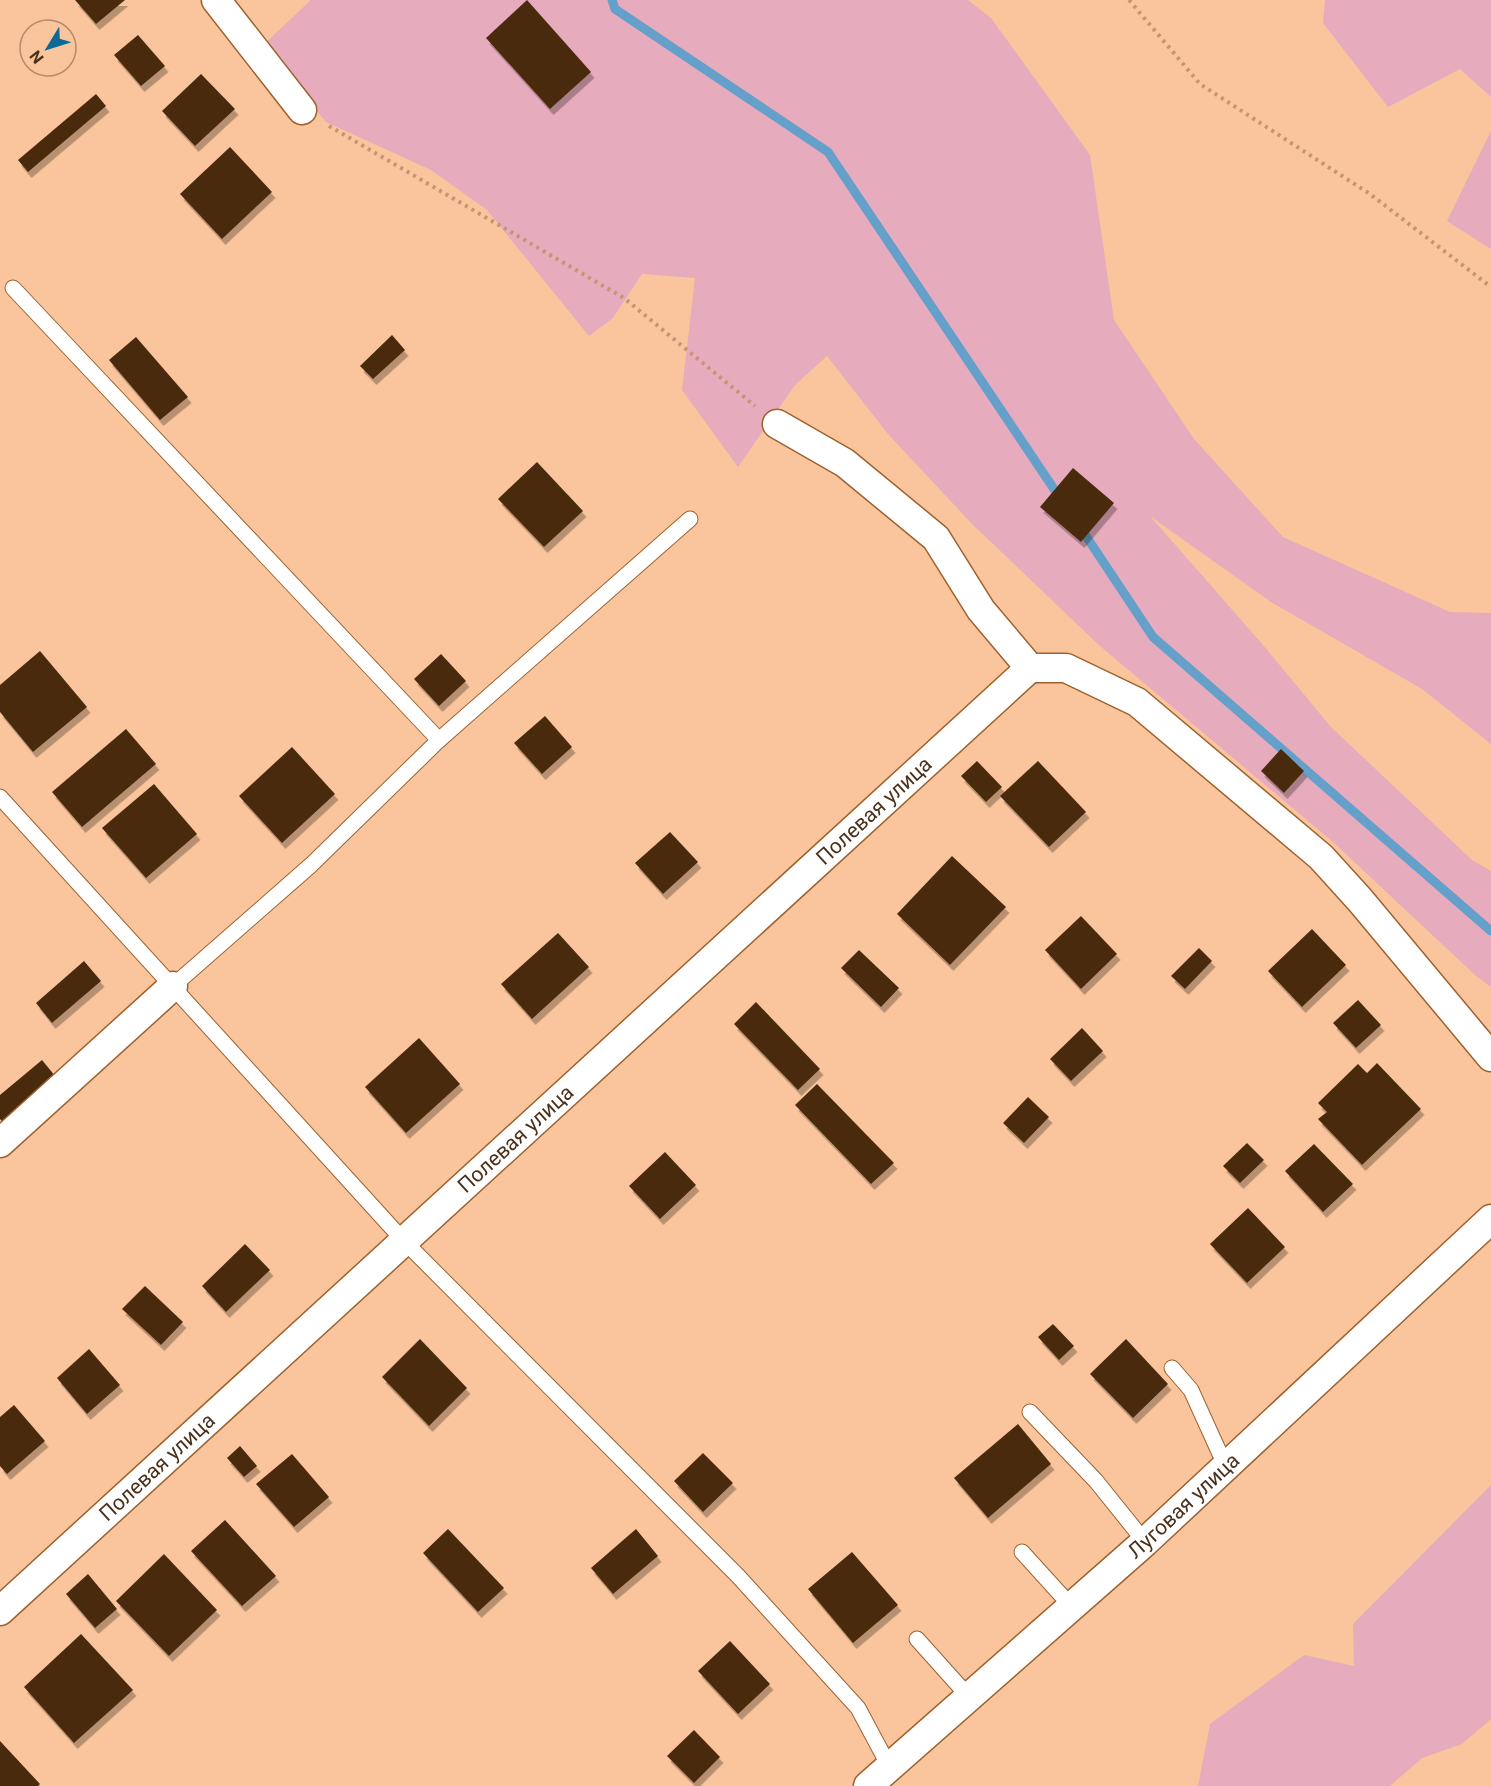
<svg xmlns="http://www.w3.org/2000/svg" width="1491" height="1786" viewBox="0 0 1491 1786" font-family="Roboto,sans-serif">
	<defs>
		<filter id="shadow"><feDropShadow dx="3.5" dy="6" stdDeviation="0" flood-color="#0004"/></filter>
	</defs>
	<rect width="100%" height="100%" fill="#fac59c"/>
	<!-- green -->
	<g fill="#e6abbc">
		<polygon points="311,0 968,0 991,18 1090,155 1114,320 1194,439 1283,537 1450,612 1491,613 1491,744 1422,689 1271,602 1150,516 1263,645 1331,727 1472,860 1491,871 1491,987 1475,975 1333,842 1100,646 972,524 888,434 827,356 795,385 738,467 682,390 695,278 642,274 613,318 589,336 487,210 431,170 326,122 262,46"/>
		<polygon points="1325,0 1491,0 1491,97 1460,69 1388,107 1323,23"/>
		<polygon points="1491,131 1491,249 1447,221"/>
		<polygon points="1491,1485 1491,1719 1462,1744 1422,1758 1390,1786 1198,1786 1210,1724 1304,1655 1354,1666 1353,1624"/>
	</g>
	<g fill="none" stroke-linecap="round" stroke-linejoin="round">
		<!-- stream -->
		<g stroke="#64a0c9" stroke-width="9">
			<polyline points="612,0 615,9 828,152 1060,498"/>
			<polyline points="1080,527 1153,637 1491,931"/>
		</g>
	</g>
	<!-- building -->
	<g fill="#4a2b10" filter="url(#shadow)">
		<polygon points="75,0 125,0 96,24"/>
		<polygon points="527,0 591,72 550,109 486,38"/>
		<polygon points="138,35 165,66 141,86 114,55"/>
		<polygon points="201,74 235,109 195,146 162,111"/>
		<polygon points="96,94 106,106 28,172 18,160"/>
		<polygon points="230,147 272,192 222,239 180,194"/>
		<polygon points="392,335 405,350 373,379 360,366"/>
		<polygon points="136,337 188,397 160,420 109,360"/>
		<polygon points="537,462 583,511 544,547 498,499"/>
		<polygon points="1073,468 1114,503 1081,542 1040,507"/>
		<polygon points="40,651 87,707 33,752 0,712 0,685"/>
		<polygon points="441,654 466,681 439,706 414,679"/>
		<polygon points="545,716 572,747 542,774 514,743"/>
		<polygon points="126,729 156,764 82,827 52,792"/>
		<polygon points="292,747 335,794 282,843 239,796"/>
		<polygon points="1281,749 1304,771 1284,793 1261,771"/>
		<polygon points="977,761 1002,787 986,802 961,776"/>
		<polygon points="1038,761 1086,812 1049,847 1000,796"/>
		<polygon points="154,784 197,834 146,878 102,828"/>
		<polygon points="670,832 698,862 663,894 635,863"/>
		<polygon points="952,856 1006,907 950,965 897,914"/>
		<polygon points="1081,916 1117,954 1081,989 1045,950"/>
		<polygon points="1312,929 1346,965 1302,1007 1268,971"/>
		<polygon points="558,933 589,967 532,1019 501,984"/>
		<polygon points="1199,948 1212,961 1185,989 1171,976"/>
		<polygon points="859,950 899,988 881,1007 841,968"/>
		<polygon points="84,961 101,981 52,1023 36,1003"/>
		<polygon points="1358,1000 1381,1025 1356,1048 1333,1023"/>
		<polygon points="756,1002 820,1069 798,1090 734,1024"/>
		<polygon points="1082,1028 1103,1051 1071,1081 1050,1059"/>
		<polygon points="419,1038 460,1084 406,1133 365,1087"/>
		<polygon points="42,1060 60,1082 7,1127 0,1119 0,1095"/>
		<polygon points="1377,1063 1421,1109 1362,1165 1318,1119 1327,1112 1318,1103 1358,1064 1367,1073"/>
		<polygon points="817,1084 894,1163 871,1184 795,1105"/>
		<polygon points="1028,1097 1049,1117 1024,1143 1003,1123"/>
		<polygon points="1247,1143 1264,1160 1240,1183 1223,1166"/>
		<polygon points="1314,1144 1353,1184 1323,1212 1285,1171"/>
		<polygon points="665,1152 696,1185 660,1219 629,1186"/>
		<polygon points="1248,1208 1285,1247 1247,1283 1210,1244"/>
		<polygon points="245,1244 270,1270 226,1312 202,1286"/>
		<polygon points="145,1286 183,1322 161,1345 122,1309"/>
		<polygon points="1053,1324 1074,1346 1059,1360 1038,1337"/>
		<polygon points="420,1339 467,1388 429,1426 382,1377"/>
		<polygon points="1126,1339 1168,1384 1133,1418 1090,1374"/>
		<polygon points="89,1349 120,1385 87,1414 57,1378"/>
		<polygon points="14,1405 45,1441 7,1474 0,1466 0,1417"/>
		<polygon points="1018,1424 1051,1464 988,1518 954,1478"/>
		<polygon points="240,1446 257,1466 244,1477 227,1458"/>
		<polygon points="703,1453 733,1483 703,1512 674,1481"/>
		<polygon points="292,1454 329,1497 294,1527 256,1484"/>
		<polygon points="225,1520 276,1576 242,1606 191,1551"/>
		<polygon points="448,1529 504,1588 478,1612 423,1553"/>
		<polygon points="636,1529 658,1556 613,1594 591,1568"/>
		<polygon points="852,1552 898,1605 853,1643 808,1589"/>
		<polygon points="164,1554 217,1610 169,1656 116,1601"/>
		<polygon points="88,1574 117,1609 95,1628 66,1594"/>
		<polygon points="81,1634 133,1690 74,1743 24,1687"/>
		<polygon points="730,1641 770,1684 738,1714 698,1671"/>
		<polygon points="694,1730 720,1757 694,1783 667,1756"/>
		<polygon points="0,1741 40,1784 38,1786 0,1786"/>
	</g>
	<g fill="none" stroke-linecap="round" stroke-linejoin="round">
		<defs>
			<g id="service">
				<polyline points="13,288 439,740"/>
				<polyline points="0,797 403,1240 738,1576 858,1708 889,1766"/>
				<polyline points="173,986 311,865 439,740 690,519"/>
				<polyline points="1172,1368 1191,1390 1225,1465"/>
				<polyline points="1030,1412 1096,1481 1145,1542"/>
				<polyline points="1022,1552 1071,1606"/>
				<polyline points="917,1639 969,1697"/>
			</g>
			<g id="minor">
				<polyline points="216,0 302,110"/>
				<polyline points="777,424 845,463 936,538 981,610 1030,668 1066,668 1137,702 1321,857 1360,900 1491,1057"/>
				<polyline points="0,1143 173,986"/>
				<path id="s1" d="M 0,1611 L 1030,668"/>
				<path id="s2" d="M 868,1786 L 1145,1542 L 1491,1219"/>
			</g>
		</defs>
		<!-- service casing -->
		<use href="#service" stroke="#9d622e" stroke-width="17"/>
		<!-- minor casing -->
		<use href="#minor" stroke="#9d622e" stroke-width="31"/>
		<!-- path -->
		<g stroke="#c39673" stroke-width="4" stroke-dasharray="3 4.5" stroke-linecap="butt">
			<polyline points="1129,0 1200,84 1370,194 1491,287"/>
			<polyline points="329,126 624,298 755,406"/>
		</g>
		<!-- service -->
		<use href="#service" stroke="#fff" stroke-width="15"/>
		<!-- minor -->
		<use href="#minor" stroke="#fff" stroke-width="28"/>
	</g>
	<g text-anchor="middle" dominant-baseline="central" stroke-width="6" stroke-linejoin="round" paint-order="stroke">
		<!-- street labels -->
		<g font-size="21" fill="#4b311b" stroke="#fac59c">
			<text stroke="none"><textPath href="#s1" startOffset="1185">Полевая улица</textPath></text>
			<text stroke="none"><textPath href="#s1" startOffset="699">Полевая улица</textPath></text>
			<text stroke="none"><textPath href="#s1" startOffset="213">Полевая улица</textPath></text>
			<text stroke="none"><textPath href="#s2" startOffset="422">Луговая улица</textPath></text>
		</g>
	</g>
	<!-- north arrow -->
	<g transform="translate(48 48) rotate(232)"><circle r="28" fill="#fac59c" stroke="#b48a68" stroke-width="1.5"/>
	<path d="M0-4.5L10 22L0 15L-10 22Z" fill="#0c6998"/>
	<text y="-9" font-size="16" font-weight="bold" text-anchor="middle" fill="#4b311b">N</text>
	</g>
</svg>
